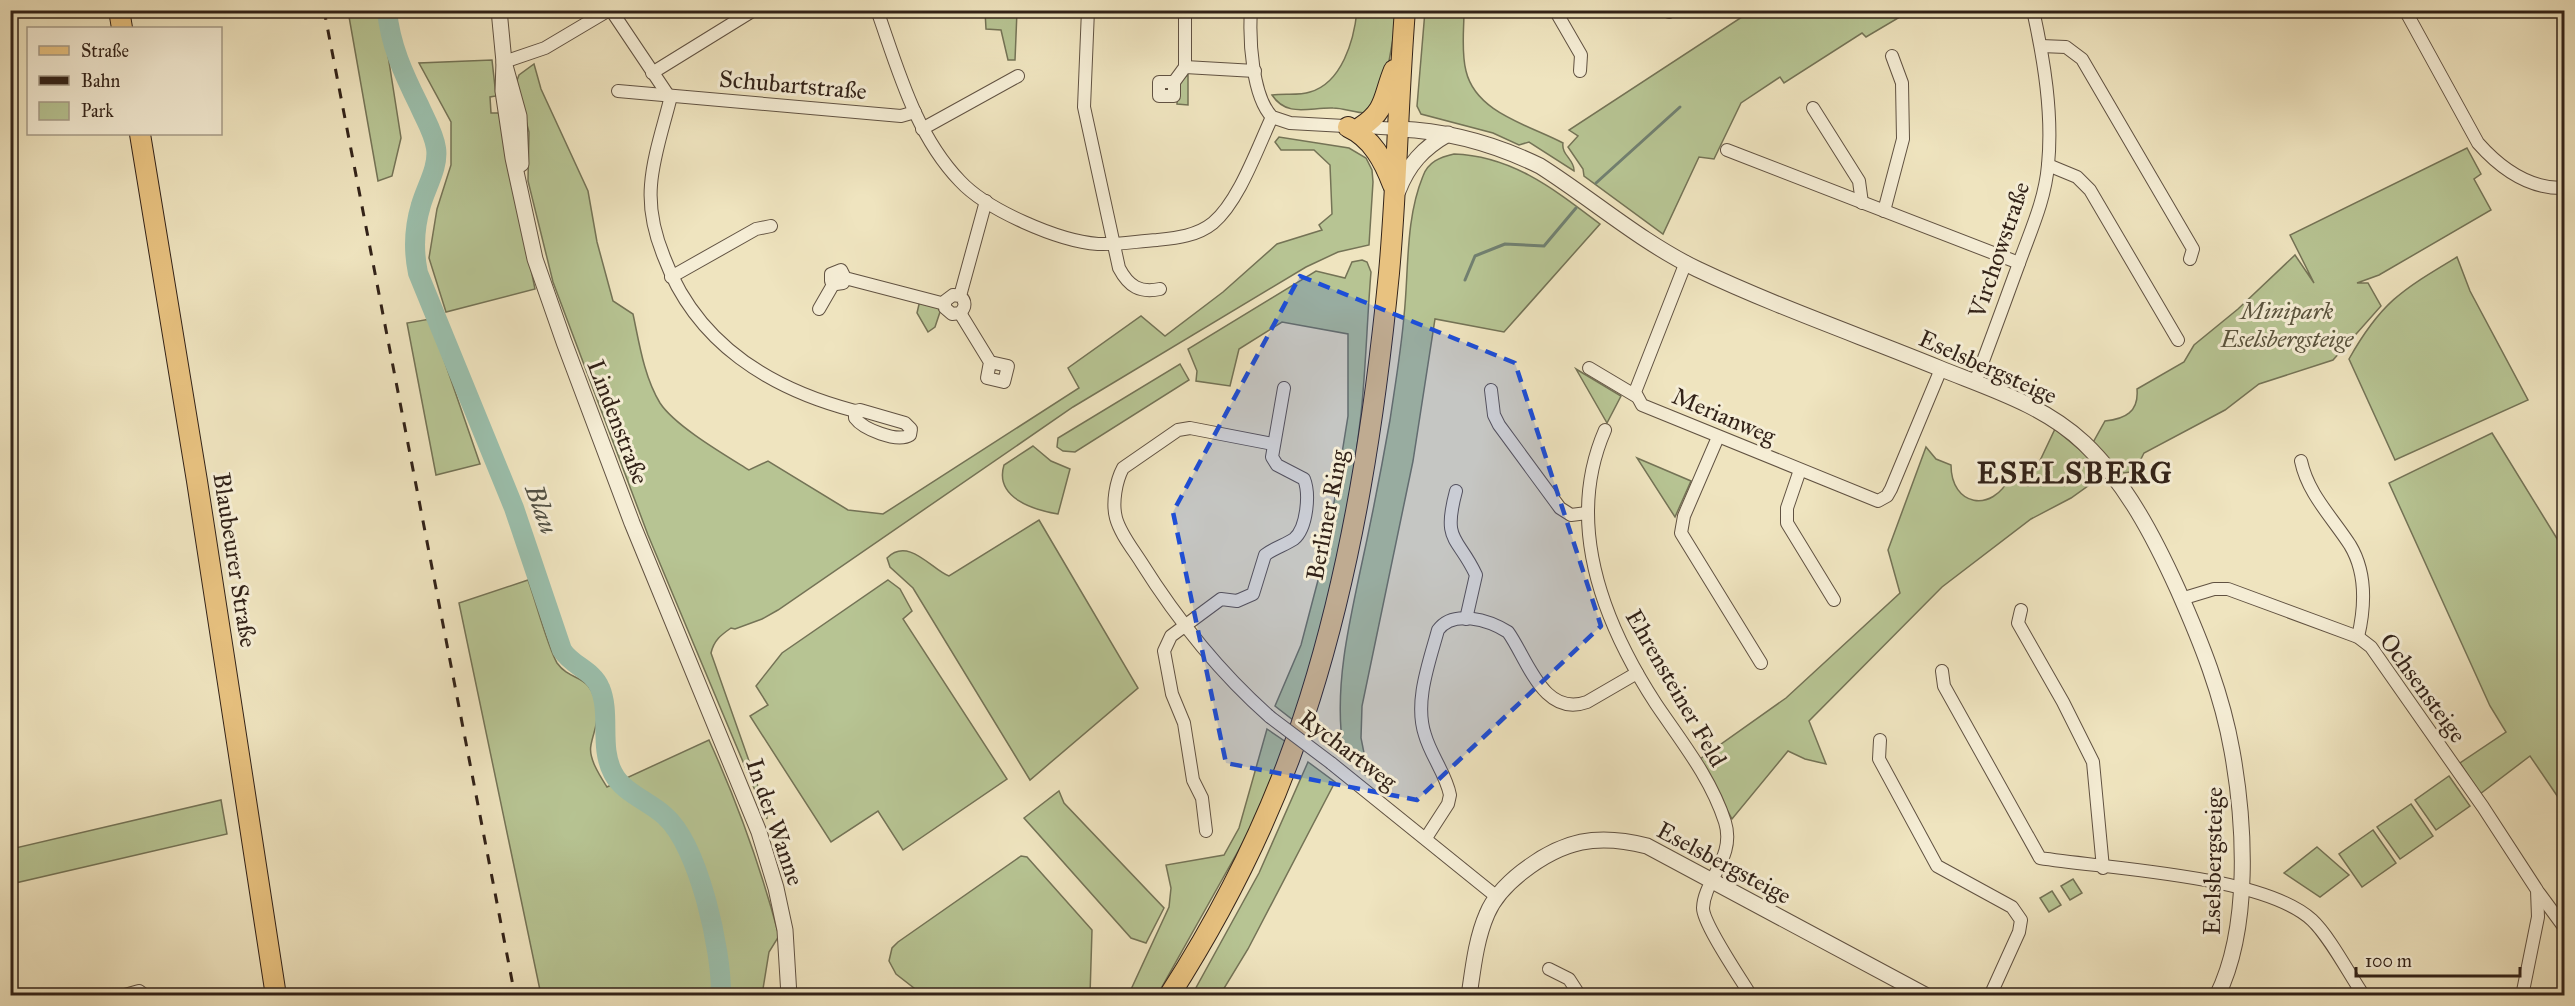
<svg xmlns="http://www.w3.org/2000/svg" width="2575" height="1006" viewBox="0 0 2575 1006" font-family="'IM FELL Great Primer',serif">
	<rect width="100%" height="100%" fill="#efe4bf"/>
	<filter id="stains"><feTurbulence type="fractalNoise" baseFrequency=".00333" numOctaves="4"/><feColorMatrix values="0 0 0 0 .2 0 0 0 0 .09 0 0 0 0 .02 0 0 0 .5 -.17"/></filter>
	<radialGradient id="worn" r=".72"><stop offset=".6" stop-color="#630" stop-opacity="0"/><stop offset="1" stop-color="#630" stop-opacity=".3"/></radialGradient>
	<!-- green -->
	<g fill="#b7c493" stroke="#747356" stroke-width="1.5">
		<polygon points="348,11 381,11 401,138 392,176 378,181"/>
		<polygon points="985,11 1017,11 1015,60 1008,60 1001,30 986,29"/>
		<path d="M 1357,11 L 1398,11 L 1384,89 L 1366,113 C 1355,113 1344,108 1333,108 C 1310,107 1287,118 1272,95 C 1285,93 1298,96 1310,92 C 1342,83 1354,40 1357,11 Z"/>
		<path d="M 1425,11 L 1464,11 C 1464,30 1461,52 1466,71 C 1476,113 1529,125 1563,143 C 1561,155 1575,160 1574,171 L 1529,142 L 1519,145 L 1493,133 L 1421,114 L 1417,106 Z"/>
		<polygon points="1751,11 1910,11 1866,37 1862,33 1784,83 1780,77 1741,103 1714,159 1699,157 1663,234 1584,176 1583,169 1568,147 1578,136 1569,130"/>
		<polygon points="492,60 496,96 490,97 491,113 499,113 535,289 446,312 429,258 437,209 451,165 451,122 419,63"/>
		<path d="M 534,64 L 541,89 L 588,191 L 597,242 L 613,301 L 633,314 C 639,342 644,377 660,403 C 675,426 725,455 749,470 L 768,461 L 848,510 L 883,514 L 1079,388 L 1068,368 L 1141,316 L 1165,336 L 1223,292 L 1277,244 L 1322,230 L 1319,225 L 1332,214 L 1330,165 L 1314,150 L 1281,150 L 1275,142 L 1279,137 L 1349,148 L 1366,158 L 1372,170 L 1373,182 L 1369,245 L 1338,252 L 1306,267 L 1073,407 L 778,610 L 762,619 L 735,629 L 731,628 C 721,635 714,640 711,653 L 767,812 L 767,819 L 648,535 L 553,282 L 528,181 L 529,132 L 516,83 L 519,75 Z"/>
		<polygon points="1188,75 1188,105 1177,104 1178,82"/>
		<path d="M 2467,148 L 2481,174 L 2474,179 L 2491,210 L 2379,275 L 2357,283 L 2368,283 L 2381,306 L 2333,360 L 2259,384 L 2225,410 L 2144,453 L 2140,461 L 2142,476 L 2132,467 L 2130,472 L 2123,473 L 2116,466 L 2071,498 L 2031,519 L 1942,587 L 1809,721 L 1826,764 L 1805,759 L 1788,751 L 1732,819 L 1700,759 L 1786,698 L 1900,593 L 1888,550 L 1926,447 L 1936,459 L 1951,465 C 1951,506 1992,514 2010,477 L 2028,486 L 2055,429 L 2086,455 L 2105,421 C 2125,419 2139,412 2137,389 L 2184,362 L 2194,345 L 2238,309 L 2295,255 L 2314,283 L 2290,235 Z"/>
		<path d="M 1454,154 C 1513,156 1555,190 1600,224 L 1504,332 L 1435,319 L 1413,461 L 1362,706 L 1361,738 L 1369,778 C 1352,765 1342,753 1341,730 C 1337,676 1349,625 1360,572 C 1371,522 1381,471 1390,420 C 1395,386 1401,351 1404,316 C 1409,270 1405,220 1423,176 C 1428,162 1440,157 1454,154 Z"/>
		<path d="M 2457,257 L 2470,291 L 2528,400 L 2395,460 L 2349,359 C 2381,302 2402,290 2457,257 Z"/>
		<path d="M 1362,260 L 1367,262 L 1371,272 C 1367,319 1366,367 1361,414 C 1350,518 1327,621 1293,720 L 1275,706 L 1301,645 L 1327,546 L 1348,416 L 1348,334 L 1282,322 L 1239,349 L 1230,386 L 1196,381 L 1197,371 L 1188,349 L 1316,271 L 1345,278 L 1352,262 Z"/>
		<polygon points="920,300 936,304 940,312 935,327 928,332 917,313"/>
		<polygon points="430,319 480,464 436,475 407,323"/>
		<polygon points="1180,364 1189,380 1075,452 1063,451 1057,447 1058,438"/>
		<polygon points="1576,369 1621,396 1607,423"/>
		<polygon points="2492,433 2564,550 2564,806 2530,756 2480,794 2460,763 2506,732 2490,706 2389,483"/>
		<path d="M 1033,446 L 1051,461 L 1070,469 L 1058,514 C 1034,510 994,498 1004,465 Z"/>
		<polygon points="1637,458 1691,481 1675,517"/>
		<path d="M 1039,520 L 1138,688 L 1030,780 L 913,588 L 890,567 L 887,558 C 909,536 933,571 949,576 Z"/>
		<path d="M 528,580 C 535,599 548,648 557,663 C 572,684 591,671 597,709 C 599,722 593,733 591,745 C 588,758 600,776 607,787 L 709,740 C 738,804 761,868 779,936 L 769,952 L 762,995 L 541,995 L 459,603 Z"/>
		<polygon points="888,580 900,589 912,611 903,619 1007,779 903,850 878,811 831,842 750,716 768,705 756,686 782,653"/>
		<polygon points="1267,729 1286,742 1251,828 1159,992 1156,995 1128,996 1169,907 1171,888 1166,865 1224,855 1239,828"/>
		<polygon points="1308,762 1335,782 1248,949 1220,995 1192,995 1259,873"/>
		<polygon points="2449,776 2470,806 2436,830 2415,800"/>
		<polygon points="1059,791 1064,803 1164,908 1146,943 1131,938 1024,818"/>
		<polygon points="221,800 227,834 11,884 11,849"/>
		<polygon points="2411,804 2433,836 2400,859 2377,827"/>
		<polygon points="2373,830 2396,863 2362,887 2339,854"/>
		<polygon points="2317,847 2349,875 2320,897 2284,873"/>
		<polygon points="1021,856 1027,857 1092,930 1090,995 923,995 896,974 889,961 892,948 898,942"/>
		<polygon points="2073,879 2082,893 2070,900 2061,886"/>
		<polygon points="2052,891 2061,905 2049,912 2040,898"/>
	</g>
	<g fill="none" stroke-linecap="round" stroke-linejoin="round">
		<!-- stream -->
		<g stroke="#718071" stroke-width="3">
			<polyline points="1596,183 1680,107"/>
			<polyline points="1465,280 1475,256 1505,244 1544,246 1576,208"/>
		</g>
		<!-- river -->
		<path stroke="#9bbfac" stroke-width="20" d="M 387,10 C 390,45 404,75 419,105 C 425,119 434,133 436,148 C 439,167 426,187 421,205 C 414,228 413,249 418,273 L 514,508 L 562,650 C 572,666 593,670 600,688 C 611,714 599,747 613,773 C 623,793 649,801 665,816 C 699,846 722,951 721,996"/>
		<defs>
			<g id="minor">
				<polyline points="611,10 668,95"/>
				<path d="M 877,10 C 898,69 915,134 960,181 C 987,210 1058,241 1098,244 C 1118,245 1138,241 1157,240 C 1176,238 1197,236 1213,223 C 1239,201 1257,149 1272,117"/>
				<path d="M 1088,10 L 1084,107 L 1119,268 C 1129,287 1140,293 1160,289"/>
				<path d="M 1251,10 C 1249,39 1252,96 1272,117 L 1290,123 L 1399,129"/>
				<polyline points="1555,10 1581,55 1580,71"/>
				<path d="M 2405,10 L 2478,143 C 2501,169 2529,189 2564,188"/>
				<polyline points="1185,12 1185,67"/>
				<polyline points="1669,12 1670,10"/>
				<polyline points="2041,46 2066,47 2082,59 2193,249 2190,259"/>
				<polyline points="504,62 545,48 609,10"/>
				<polyline points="652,73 754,10"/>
				<polyline points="1174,82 1159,82 1159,96 1174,96 1174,82 1185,67 1255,71"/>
				<polyline points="618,91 901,116 915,112"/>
				<path d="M 671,96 C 664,125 653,156 651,185 C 649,209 655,235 664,257 C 696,343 770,389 855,411"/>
				<polyline points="1813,108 1859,181 1862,203"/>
				<polyline points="922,129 1018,76"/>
				<polyline points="1727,150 2019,263"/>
				<polyline points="2048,165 2077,177 2090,190 2178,340"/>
				<polyline points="1884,211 1903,139 1902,83 1892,56"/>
				<polyline points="1686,262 1635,392 1642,405 1878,501 1887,496 1891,489 1941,369"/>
				<polyline points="671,277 756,229 771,226"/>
				<polyline points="845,278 843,283 836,284 831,281 831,274 841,270 845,278 945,304"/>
				<path d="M 960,296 L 953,295 L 945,301 L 945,308 L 952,314 L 960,313 C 966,307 966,301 960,296 L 986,201"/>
				<polyline points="819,309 834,283"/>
				<polyline points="960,313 990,362 987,378 1004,382 1008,366 990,362"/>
				<polyline points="1589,368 1636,396"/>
				<path d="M 1975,382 C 1990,343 2004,304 2018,266 C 2030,232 2045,201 2048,165 C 2053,114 2044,60 2033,10"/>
				<polyline points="1491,390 1494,415 1499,425 1560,508 1571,515 1587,513"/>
				<path d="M 860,410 L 905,423 L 911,429 L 910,435 C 897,443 863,429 855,418 L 855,411 Z"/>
				<path d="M 1605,430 C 1564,524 1604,624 1656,704 C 1681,741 1711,778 1725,822 C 1736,857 1704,880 1703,908 C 1703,924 1741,979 1751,996"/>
				<polyline points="1718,437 1684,516 1681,533 1761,663"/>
				<path d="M 2301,461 C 2308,494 2332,517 2350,545 C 2367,573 2365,607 2358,637"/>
				<polyline points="1800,470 1787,508 1787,523 1834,600"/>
				<path d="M 1456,491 C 1442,543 1458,536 1476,575 L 1466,619"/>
				<polyline points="2181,599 2214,589 2228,589 2358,637 2371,647 2483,807 2537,890 2538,917 2522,996"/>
				<polyline points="2021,610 2018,623 2063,702 2093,762 2103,868"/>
				<path d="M 1942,671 L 1944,686 L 2040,858 C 2109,869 2263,875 2312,920 C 2330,937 2349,974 2364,996"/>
				<path d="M 1270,717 C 1218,671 1178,621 1141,562 C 1132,548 1120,533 1116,518 C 1112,503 1116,481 1123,468 L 1178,430 L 1190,428 L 1273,444"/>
				<polyline points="1880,740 1879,759 1937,866 2012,907 2021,920 2019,932 1990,996"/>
				<polyline points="1331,763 1497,897"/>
				<path d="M 1206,831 L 1202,798 L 1193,780 L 1184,723 L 1172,694 L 1164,651 L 1171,636 L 1221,599 L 1237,601 L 1253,594 L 1265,555 C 1274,548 1285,545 1294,539 C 1307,528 1310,494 1304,479 L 1277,465 L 1272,457 L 1284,388"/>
				<path d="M 1426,838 L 1448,804 L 1450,795 C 1446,774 1431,756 1425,735 C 1414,702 1429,663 1438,630 C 1453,609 1489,620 1508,632 C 1527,658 1543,718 1587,702 L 1637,673"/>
				<polyline points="2539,893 2564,927"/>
				<polyline points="1549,969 1569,979 1580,996"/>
				<polyline points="121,996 139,991 146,996"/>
			</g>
			<g id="tertiary">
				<polyline points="499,10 504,62 519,116 521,164"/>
				<polyline points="504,62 503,91 513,158 535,259 564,342 632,523 759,832 776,888 785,930 789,996"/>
				<path d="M 1399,129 C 1449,131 1495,144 1540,166 C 1592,199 1641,242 1697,269 C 1775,306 1858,335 1939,368 C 1988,388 2044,405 2084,443 C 2126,483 2154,537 2178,590 C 2201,642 2222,694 2232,751 C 2245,823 2251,928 2217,996"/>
				<path d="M 1398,191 C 1408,165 1423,148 1448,134"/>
				<path d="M 1469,996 C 1473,969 1476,939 1487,914 C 1494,897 1508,883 1522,872 C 1563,840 1597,833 1647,846 L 1927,996"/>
			</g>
			<g id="primary">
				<polyline points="119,10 122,28"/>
				<path d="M 1348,127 C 1372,138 1384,161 1393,185"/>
				<path d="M 1361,127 C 1387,110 1383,96 1394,70"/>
				<polyline points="140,134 197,481 276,996"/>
				<path d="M 1169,996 C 1228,904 1278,802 1310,698 C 1353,561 1375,416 1389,273 C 1397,186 1398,98 1405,10"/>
			</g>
		</defs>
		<!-- minor casing -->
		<use href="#minor" stroke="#615242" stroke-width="14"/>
		<!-- tertiary casing -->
		<use href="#tertiary" stroke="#615242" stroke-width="17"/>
		<!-- primary casing -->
		<use href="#primary" stroke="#322218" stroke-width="22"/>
		<!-- minor -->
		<use href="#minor" stroke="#f5edd5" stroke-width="12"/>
		<!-- tertiary -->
		<use href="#tertiary" stroke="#f5edd5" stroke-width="15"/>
		<!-- primary -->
		<use href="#primary" stroke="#e8c280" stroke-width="20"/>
		<!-- rail -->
		<polyline stroke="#322218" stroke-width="3" stroke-dasharray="10 10" stroke-linecap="butt" points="324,10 515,996"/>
		<defs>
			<polyline id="minor-bridge" points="1270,717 1331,763"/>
		</defs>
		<!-- minor-bridge casing -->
		<use href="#minor-bridge" stroke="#615242" stroke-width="14" stroke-linecap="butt"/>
		<!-- minor-bridge -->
		<use href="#minor-bridge" stroke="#f5edd5" stroke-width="12"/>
	</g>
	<!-- marked area -->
	<path fill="#1d4ed8" fill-opacity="0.2" stroke="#1d4ed8" stroke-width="4.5" stroke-dasharray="12 8" stroke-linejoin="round" d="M 1300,276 L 1515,363 L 1601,626 L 1417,800 L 1226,763 L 1173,512 Z"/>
	<g text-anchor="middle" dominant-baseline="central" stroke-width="6" stroke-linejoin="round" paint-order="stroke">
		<!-- street labels -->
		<g font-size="24" fill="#322218" stroke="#f5edd5">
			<text transform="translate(793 85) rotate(5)">Schubartstraße</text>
			<text transform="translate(1999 250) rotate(-71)">Virchowstraße</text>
			<text transform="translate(1988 367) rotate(24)">Eselsbergsteige</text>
			<text transform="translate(1724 416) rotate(23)">Merianweg</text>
			<text transform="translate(618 422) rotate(69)">Lindenstraße</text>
			<text transform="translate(1327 515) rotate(-79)">Berliner Ring</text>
			<text transform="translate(235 560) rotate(81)">Blaubeurer Straße</text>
			<text transform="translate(1676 688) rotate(60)">Ehrensteiner Feld</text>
			<text transform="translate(2423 688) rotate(54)">Ochsensteige</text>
			<text transform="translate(1348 750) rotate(37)">Rychartweg</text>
			<text transform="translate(775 822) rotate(71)">In der Wanne</text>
			<text transform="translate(2213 861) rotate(-89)">Eselsbergsteige</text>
			<text transform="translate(1724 863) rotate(28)">Eselsbergsteige</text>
		</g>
		<!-- park labels -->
		<g font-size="24" font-style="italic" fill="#5a533d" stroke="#f5edd5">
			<text x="2287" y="311">Minipark<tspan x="2287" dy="28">Eselsbergsteige</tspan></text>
		</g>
		<!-- water labels -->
		<g font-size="26" font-style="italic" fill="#525144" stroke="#f5edd5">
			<text transform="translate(542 509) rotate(70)">Blau</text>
		</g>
		<!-- district labels -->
		<g font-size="30" font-weight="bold" letter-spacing="1.5" fill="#322218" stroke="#f5edd5">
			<text x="2075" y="473">ESELSBERG</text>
		</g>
	</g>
	<!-- margin -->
	<rect width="2575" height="1006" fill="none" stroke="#efe4bf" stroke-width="36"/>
	<rect x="12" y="12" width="2551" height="982" fill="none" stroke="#322218" stroke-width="3"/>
	<rect x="18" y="18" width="2539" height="970" fill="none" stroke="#322218" stroke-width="1.5"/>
	<!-- legend -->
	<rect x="27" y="27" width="195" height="108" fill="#f5edd5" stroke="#a79c89" stroke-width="1.5"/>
	<rect x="39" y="46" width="30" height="9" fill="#e8c280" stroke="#a79c89" stroke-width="1.5"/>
	<text x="81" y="57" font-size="18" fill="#322218">Straße</text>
	<rect x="39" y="76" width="30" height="9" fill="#322218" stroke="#a79c89" stroke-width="1.5"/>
	<text x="81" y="87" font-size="18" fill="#322218">Bahn</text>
	<rect x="39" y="102" width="30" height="18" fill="#b7c493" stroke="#a79c89" stroke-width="1.5"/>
	<text x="81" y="117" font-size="18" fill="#322218">Park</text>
	<!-- scale -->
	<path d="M2356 967v9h164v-9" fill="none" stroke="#322218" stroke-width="3"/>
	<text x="2365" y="967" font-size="18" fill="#322218" stroke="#f5edd5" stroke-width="4.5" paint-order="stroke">100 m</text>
	<rect width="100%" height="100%" filter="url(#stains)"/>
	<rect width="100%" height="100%" fill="url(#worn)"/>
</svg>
